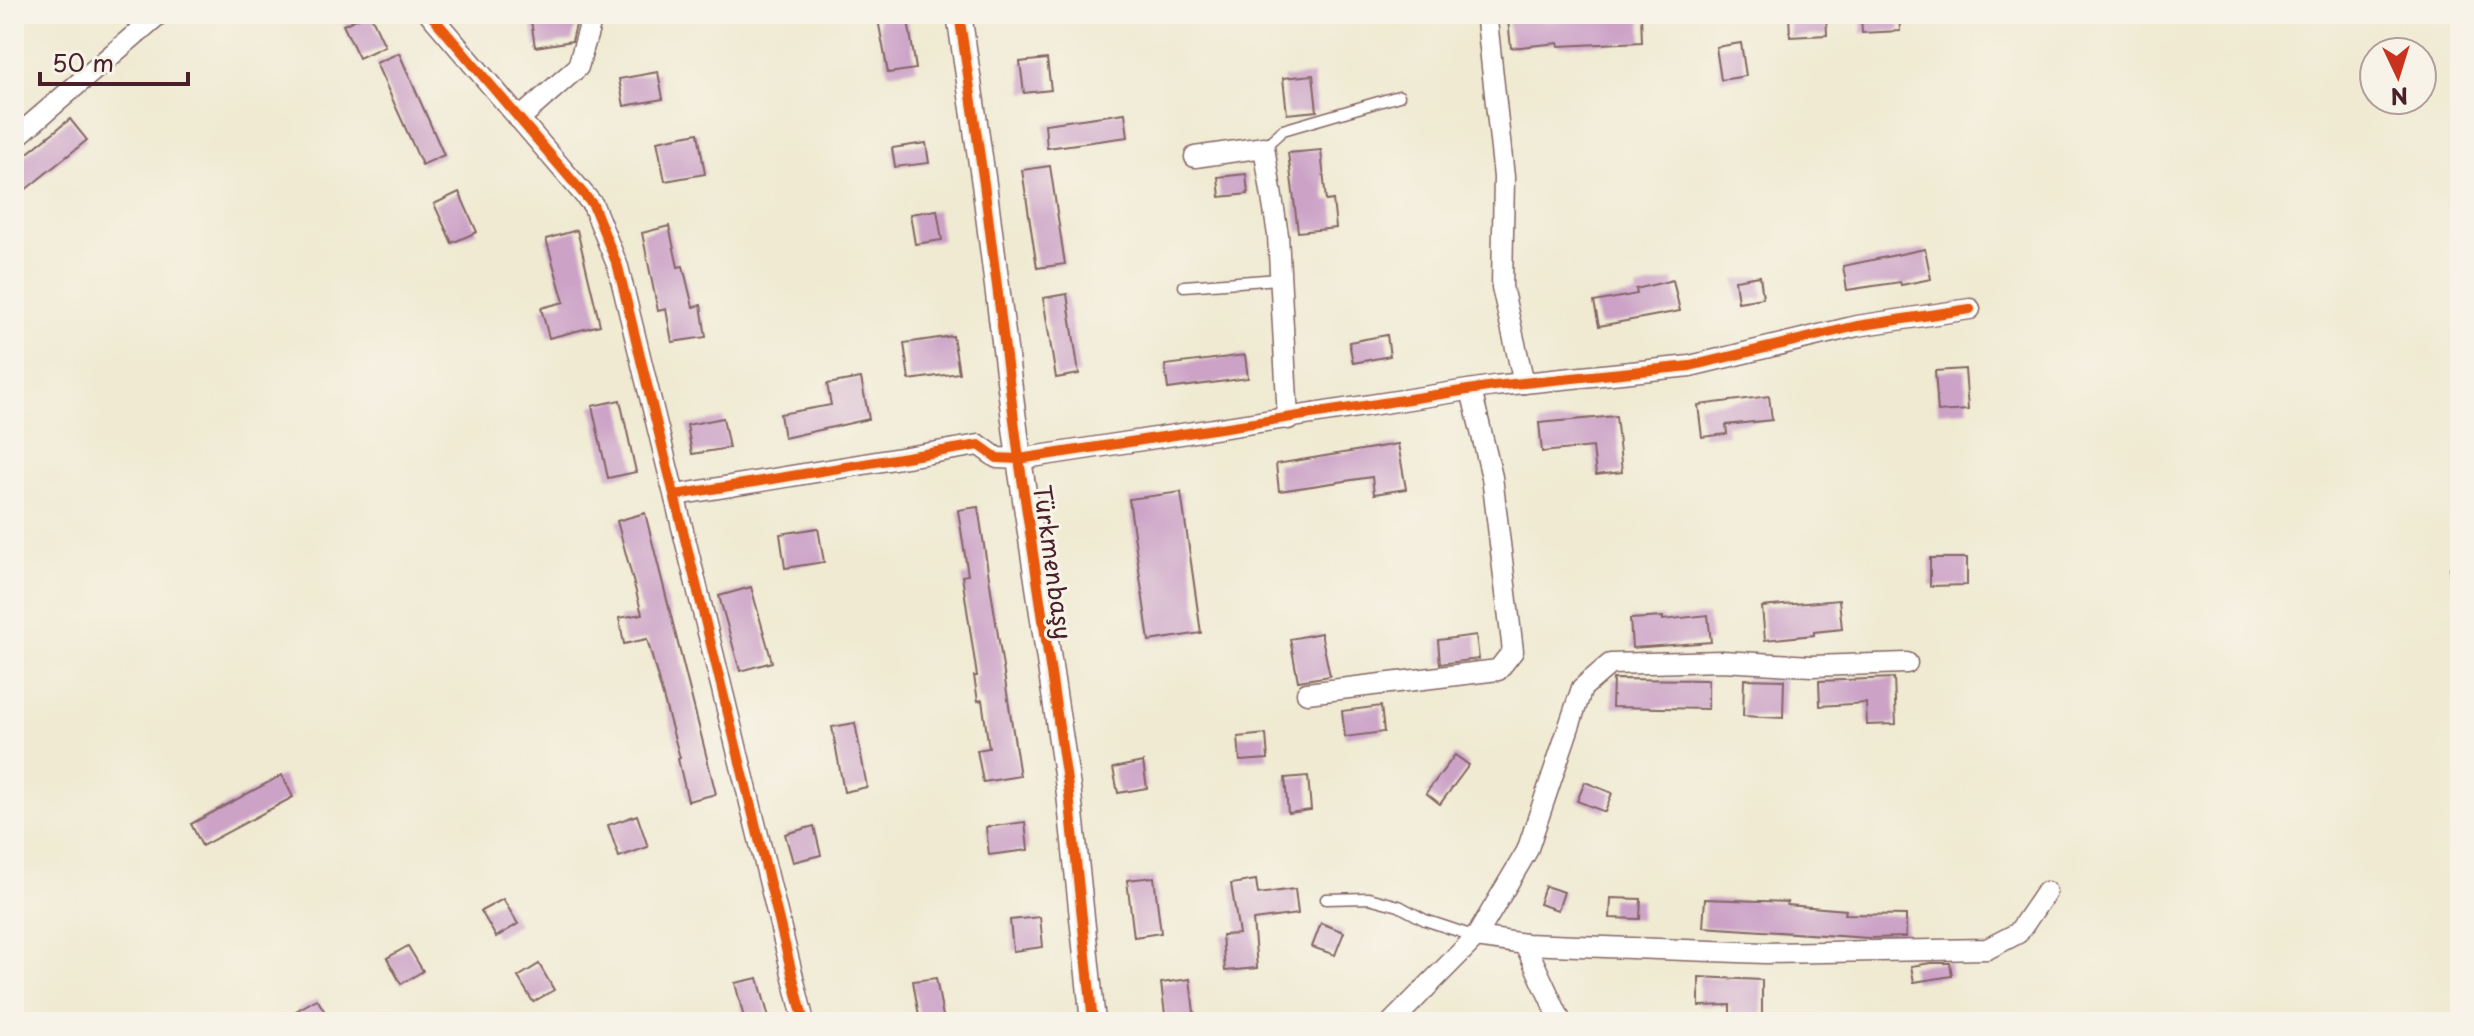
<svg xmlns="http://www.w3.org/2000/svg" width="2474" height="1036" viewBox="0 0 2474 1036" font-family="'Playpen Sans',sans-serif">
	<rect width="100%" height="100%" fill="#f7f3e8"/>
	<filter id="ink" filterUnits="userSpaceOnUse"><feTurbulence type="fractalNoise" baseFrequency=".0125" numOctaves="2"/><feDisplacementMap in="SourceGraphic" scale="16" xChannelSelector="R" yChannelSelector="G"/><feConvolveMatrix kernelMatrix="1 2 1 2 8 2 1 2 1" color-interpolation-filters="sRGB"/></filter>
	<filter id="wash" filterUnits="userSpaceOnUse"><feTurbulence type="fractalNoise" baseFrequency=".006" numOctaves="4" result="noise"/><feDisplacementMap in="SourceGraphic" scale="32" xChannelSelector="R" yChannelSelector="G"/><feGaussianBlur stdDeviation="1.8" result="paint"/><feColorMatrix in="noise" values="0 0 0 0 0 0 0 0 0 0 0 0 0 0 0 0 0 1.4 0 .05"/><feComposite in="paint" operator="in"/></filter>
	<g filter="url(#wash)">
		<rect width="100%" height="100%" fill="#f0ead2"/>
		<g id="blocks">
			<!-- building -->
			<g fill="#cca3c7">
				<polygon points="367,14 370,14 385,46 359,58 343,25"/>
				<polygon points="530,14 575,14 576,25 572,41 535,47"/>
				<polygon points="877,14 907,14 916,69 888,73"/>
				<polygon points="1641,14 1642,42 1559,46 1558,43 1511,48 1508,20 1543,16 1544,21"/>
				<polygon points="1789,14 1826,14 1827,35 1790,37"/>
				<polygon points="1861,14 1899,14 1900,31 1862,33"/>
				<polygon points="1741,43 1746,76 1721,80 1716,47"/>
				<polygon points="399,53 444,155 422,165 376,63"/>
				<polygon points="1047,59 1051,90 1024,93 1020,62"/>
				<polygon points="658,72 663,99 624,106 619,79"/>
				<polygon points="1313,75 1317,111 1287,114 1283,78"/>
				<polygon points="1125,113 1128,137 1047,148 1045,124"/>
				<polygon points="70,119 87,140 14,199 14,164"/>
				<polygon points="698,133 705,174 665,181 657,141"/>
				<polygon points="926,143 929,163 895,167 892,148"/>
				<polygon points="1321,150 1326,201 1333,200 1336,228 1298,232 1288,153"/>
				<polygon points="1050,166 1065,264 1037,268 1022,170"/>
				<polygon points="1246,174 1248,194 1220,197 1218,177"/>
				<polygon points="459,192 477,232 452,243 434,204"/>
				<polygon points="937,210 942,240 915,244 910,214"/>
				<polygon points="669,226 678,267 683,266 693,307 701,305 706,337 672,342 666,309 658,311 642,233"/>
				<polygon points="577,230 600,325 549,338 541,308 564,302 546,239"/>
				<polygon points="1925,249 1931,279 1901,285 1900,282 1847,290 1843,266"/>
				<polygon points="1760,276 1763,298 1738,302 1735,280"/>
				<polygon points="1673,280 1680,311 1599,326 1594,302 1637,294 1636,289"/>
				<polygon points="1067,294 1079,374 1056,378 1043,298"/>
				<polygon points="1387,335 1390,356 1353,363 1349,342"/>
				<polygon points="953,336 959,373 909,380 904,343"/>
				<polygon points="1245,355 1248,378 1168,389 1165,365"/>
				<polygon points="1965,369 1968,410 1938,412 1935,371"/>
				<polygon points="861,378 869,419 784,438 780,414 831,405 827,384"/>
				<polygon points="1769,396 1772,420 1726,425 1727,434 1702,437 1698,405"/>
				<polygon points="620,400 636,472 608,478 592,406"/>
				<polygon points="1616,416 1622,472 1596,475 1593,447 1542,452 1539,423"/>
				<polygon points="723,418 729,448 692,454 687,425"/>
				<polygon points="1398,444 1406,489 1374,494 1372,477 1279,491 1276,464"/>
				<polygon points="1181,492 1201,633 1149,641 1129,499"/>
				<polygon points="978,507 1020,776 983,782 977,750 989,748 982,700 978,701 974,676 977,676 962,576 968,575 958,510"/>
				<polygon points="645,513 716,794 688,801 678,759 680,758 647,639 624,644 619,618 642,614 617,521"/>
				<polygon points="818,528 824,562 785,568 780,534"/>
				<polygon points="1930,558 1967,558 1967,585 1930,586"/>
				<polygon points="751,587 772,662 740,671 719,596"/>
				<polygon points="1839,600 1842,629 1814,632 1814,635 1765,640 1762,607"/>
				<polygon points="1708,615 1711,642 1632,648 1630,619 1663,617 1663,620"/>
				<polygon points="1321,633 1330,676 1298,681 1290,639"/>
				<polygon points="1476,635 1479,659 1440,664 1438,640"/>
				<polygon points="1894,678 1896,724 1867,725 1866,703 1820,706 1819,681"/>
				<polygon points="1613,679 1708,680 1708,709 1612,707"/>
				<polygon points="1744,679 1784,680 1783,718 1743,716"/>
				<polygon points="1381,706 1384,732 1345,737 1342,711"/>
				<polygon points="855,723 867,787 844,792 832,727"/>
				<polygon points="1266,734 1268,759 1240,761 1238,737"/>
				<polygon points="1455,755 1469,765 1440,804 1426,793"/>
				<polygon points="1143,762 1147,788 1118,793 1113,768"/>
				<polygon points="282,775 293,797 202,846 191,824"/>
				<polygon points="1308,776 1311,810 1288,813 1285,778"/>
				<polygon points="1585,782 1612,793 1605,812 1577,801"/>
				<polygon points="637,815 648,847 619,857 608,825"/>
				<polygon points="1025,822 1028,850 989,855 986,827"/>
				<polygon points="814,826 821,855 793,862 785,834"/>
				<polygon points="1154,877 1161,933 1134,937 1127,880"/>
				<polygon points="1256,880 1258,894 1295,889 1298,914 1253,920 1257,968 1225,971 1222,935 1239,934 1231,884"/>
				<polygon points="1545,886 1564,892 1558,910 1539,904"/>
				<polygon points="1611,898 1641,899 1640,919 1610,918"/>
				<polygon points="503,899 518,924 496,937 481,911"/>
				<polygon points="1705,899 1788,902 1787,905 1846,910 1845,914 1906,915 1906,937 1869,938 1703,927"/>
				<polygon points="1040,917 1043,947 1013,951 1010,920"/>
				<polygon points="1321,923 1344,932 1335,955 1312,947"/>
				<polygon points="408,946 423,971 401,984 387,958"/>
				<polygon points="1931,963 1950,963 1952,976 1914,982 1911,966"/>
				<polygon points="539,964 554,990 533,1002 518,977"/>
				<polygon points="1699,977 1762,980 1762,1022 1730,1022 1730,1005 1699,1006"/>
				<polygon points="758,978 769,1018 745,1022 735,983"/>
				<polygon points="936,978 944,1022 920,1022 913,981"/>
				<polygon points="1190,979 1195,1021 1166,1022 1161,983"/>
				<polygon points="317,999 331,1022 302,1022 296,1011"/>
			</g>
		</g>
	</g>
	<g filter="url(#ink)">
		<use href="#blocks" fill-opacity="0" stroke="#846665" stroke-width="2"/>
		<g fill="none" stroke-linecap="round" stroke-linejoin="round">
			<defs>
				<g id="service">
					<polyline points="1264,147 1283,130 1399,96"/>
					<polyline points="1184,286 1279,279"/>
					<polyline points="1326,899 1369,898 1399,906 1425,920 1476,937"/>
				</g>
				<g id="minor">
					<polyline points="430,14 593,205 618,267 804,1022"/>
					<polyline points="1491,14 1487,21 1504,177 1502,287 1524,383"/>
					<polyline points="519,119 578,67 593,14"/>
					<polyline points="14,139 159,14"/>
					<polyline points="1195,157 1264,147 1278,235 1288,419"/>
					<polyline points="676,495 979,445 997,458 1019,459 1494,386 1690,366 1857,326 1970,309"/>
					<polyline points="2460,571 2460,572"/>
					<polyline points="1307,693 1498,670 1513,651 1492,477 1471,390"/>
					<polyline points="1476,937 1525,944 1765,953 1987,949 2018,933 2046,892"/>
					<polyline points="1525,944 1561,1022"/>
					<polyline points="1392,1022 1476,937 1527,851 1582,688 1610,664 1722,661 1812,666 1907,663"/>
				</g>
				<polyline id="tertiary" points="959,14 984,184 1019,459 1069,794 1093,1022"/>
			</defs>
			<!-- service casing -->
			<use href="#service" stroke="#846665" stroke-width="13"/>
			<!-- minor casing -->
			<use href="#minor" stroke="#846665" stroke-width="23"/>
			<!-- tertiary casing -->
			<use href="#tertiary" stroke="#846665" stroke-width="27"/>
			<!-- service -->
			<use href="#service" stroke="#fff" stroke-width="10"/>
			<!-- minor -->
			<use href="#minor" stroke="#fff" stroke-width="20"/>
			<!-- tertiary -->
			<use href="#tertiary" stroke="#fff" stroke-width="24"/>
			<defs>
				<g id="cycleway">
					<polyline points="430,14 593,205 618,267 804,1022"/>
					<polyline points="959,14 984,184 1019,459 1069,794 1093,1022"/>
					<polyline points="676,495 979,445 997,458 1019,459 1494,386 1690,366 1857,326 1970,309"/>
				</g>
			</defs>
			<!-- cycleway casing -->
			<use href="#cycleway" stroke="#f7f3e8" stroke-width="15"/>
			<!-- cycleway -->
			<use href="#cycleway" stroke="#e8590c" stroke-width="10"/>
		</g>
	</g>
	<g text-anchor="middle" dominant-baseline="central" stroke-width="6" stroke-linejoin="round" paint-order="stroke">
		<!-- street labels -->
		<g font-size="24" fill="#4a1f2b" stroke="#f7f3e8">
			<text transform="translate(1054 562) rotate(82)">Türkmenbaşy</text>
		</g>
	</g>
	<!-- margin -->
	<rect width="2474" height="1036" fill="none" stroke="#f7f3e8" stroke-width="48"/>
	<!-- north arrow -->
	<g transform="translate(2398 76) rotate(176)"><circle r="38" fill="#f7f3e8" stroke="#b29e9c" stroke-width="2"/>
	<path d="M0-6L14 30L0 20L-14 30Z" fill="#c8321e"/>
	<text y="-12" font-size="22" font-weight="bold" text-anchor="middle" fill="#4a1f2b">N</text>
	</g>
	<!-- scale -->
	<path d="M40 72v12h148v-12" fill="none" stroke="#4a1f2b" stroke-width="4"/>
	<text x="52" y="72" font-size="24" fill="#4a1f2b" stroke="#f7f3e8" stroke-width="6" paint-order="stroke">50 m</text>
</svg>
